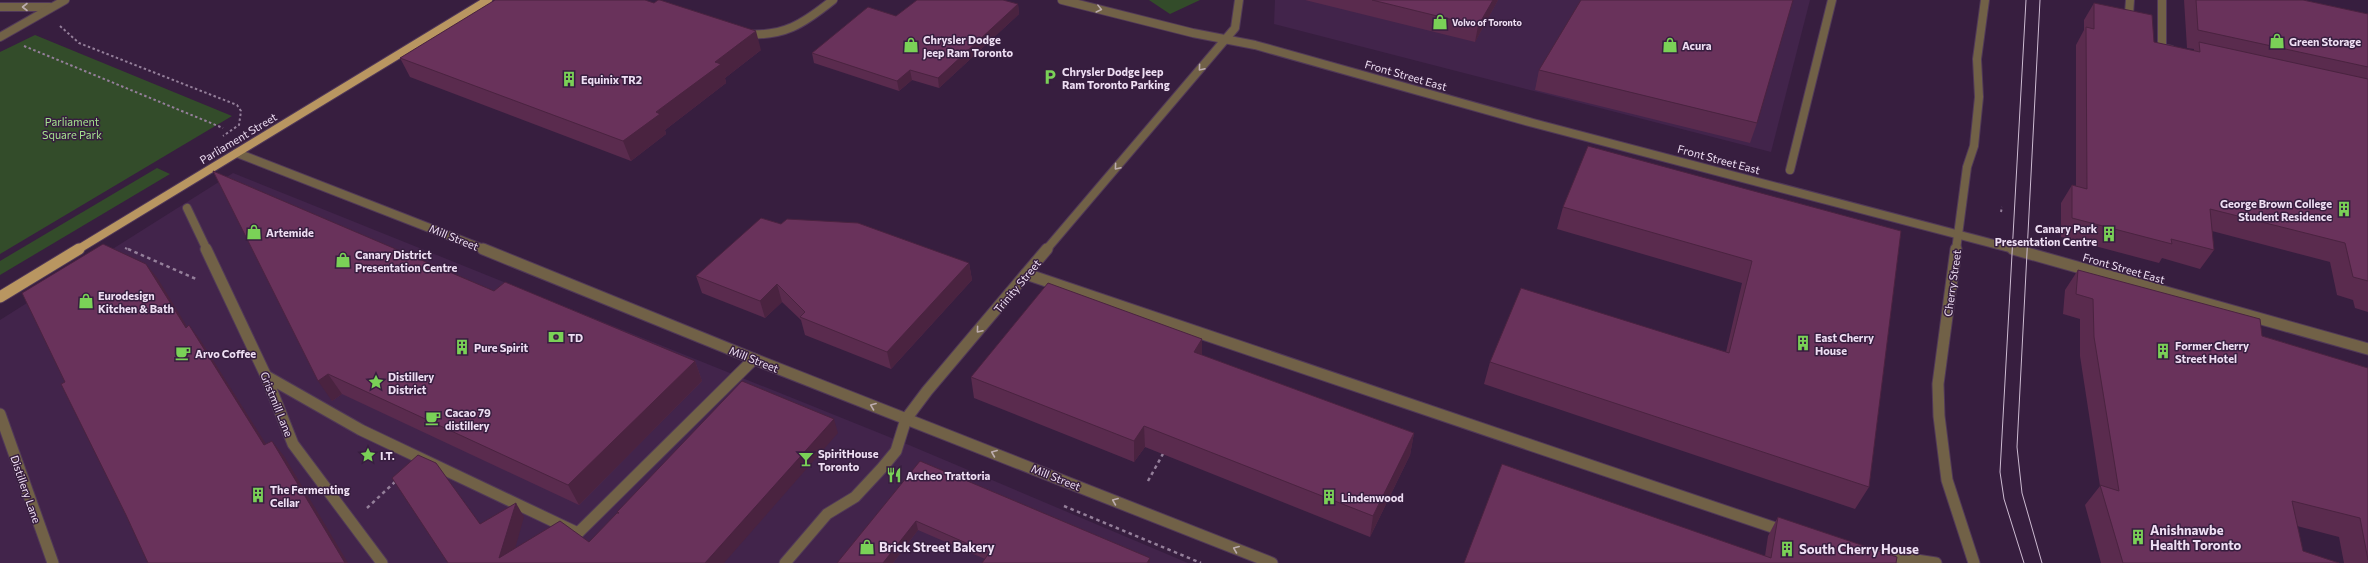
<svg xmlns="http://www.w3.org/2000/svg" width="2368" height="563" viewBox="0 0 2368 563" font-family="Commissioner,sans-serif">
	<rect width="100%" height="100%" fill="#371e3f"/>
	<!-- built -->
	<g fill="#42244b">
		<polygon points="1275,0 1810,0 1771,152 1274,24"/>
		<polygon points="233,173 909,445 1188,563 0,563 0,320"/>
	</g>
	<!-- green -->
	<g fill="#334c2a">
		<polygon points="1149,0 1200,0 1170,14"/>
		<polygon points="35,35 232,116 0,254 0,52"/>
		<polygon points="157,168 170,174 0,275 0,261"/>
	</g>
	<g fill="none" stroke-linecap="round" stroke-linejoin="round">
		<defs>
			<g id="minor-far1">
				<polyline points="1062,0 1193,33 1255,45 1533,123 2017,250"/>
				<polyline points="2130,0 2129,14 2137,20"/>
				<polyline points="2162,0 2162,48 2171,50"/>
				<polyline points="0,7 50,7"/>
				<path d="M 744,34 C 784,37 803,24 833,0"/>
				<polyline points="0,37 65,0"/>
				<polyline points="237,153 486,250"/>
				<polyline points="1790,170 1832,0"/>
				<polyline points="187,208 207,250"/>
				<polyline points="1046,250 1235,28 1239,0"/>
				<polyline points="1956,250 1967,167 1974,146 1979,97 1977,59 1985,0"/>
			</g>
			<g id="minor">
				<polyline points="206,249 266,376 293,444 382,563"/>
				<polyline points="483,249 754,359 1272,563"/>
				<polyline points="1956,249 1938,384 1939,416 1947,480 1974,563"/>
				<polyline points="2013,249 2368,349"/>
				<polyline points="1026,274 1784,531"/>
				<polyline points="266,376 361,430 578,533 754,359"/>
				<polyline points="0,414 53,563"/>
				<polyline points="1883,555 1936,563"/>
				<polyline points="785,563 827,514 855,497 882,468 896,451 906,419 927,391 1047,249"/>
			</g>
			<polyline id="major-far1" points="77,250 488,0"/>
			<polyline id="major" points="0,297 79,249"/>
		</defs>
		<!-- minor-far1 casing -->
		<use href="#minor-far1" stroke="#513958" stroke-width="10"/>
		<!-- minor casing -->
		<use href="#minor" stroke="#513958" stroke-width="13"/>
		<!-- major-far1 casing -->
		<use href="#major-far1" stroke="#513958" stroke-width="10"/>
		<!-- major casing -->
		<use href="#major" stroke="#513958" stroke-width="13"/>
		<!-- path-far1 -->
		<g stroke="#947f9a" stroke-width="2" stroke-dasharray="2.5 2.5" stroke-linecap="butt">
			<polyline points="60,26 79,43 237,105 241,111 239,125 223,136"/>
			<polyline points="24,46 223,128"/>
			<polyline points="2001,212 2002,207"/>
			<polyline points="125,248 130,250"/>
		</g>
		<!-- path -->
		<g stroke="#947f9a" stroke-width="2.5" stroke-dasharray="3.5 3.5" stroke-linecap="butt">
			<polyline points="128,249 196,279"/>
			<polyline points="1148,481 1164,452"/>
			<polyline points="1064,506 1201,563"/>
			<polyline points="367,508 397,480"/>
		</g>
		<!-- minor-far1 -->
		<use href="#minor-far1" stroke="#716147" stroke-width="8"/>
		<!-- minor -->
		<use href="#minor" stroke="#716147" stroke-width="11"/>
		<!-- major-far1 -->
		<use href="#major-far1" stroke="#b99661" stroke-width="8"/>
		<!-- major -->
		<use href="#major" stroke="#b99661" stroke-width="11"/>
		<!-- tram -->
		<g stroke="#cdbbd2" stroke-width="1">
			<polyline points="2040,0 2017,447 2022,493 2042,563"/>
			<polyline points="2024,563 2004,499 2000,472 2026,0"/>
		</g>
	</g>
	<!-- wall -->
	<g fill="#5a2b4e">
		<polygon points="1305,0 1498,0 1475,42"/>
		<polygon points="2184,0 2303,0 2368,14 2368,312 2355,308 2353,300 2337,295 2330,262 2212,231 2214,250 2200,269 2162,258 2159,263 2061,237 2061,203 2072,185 2076,186 2076,45 2084,30 2084,20 2094,3 2154,42 2194,51 2194,49 2187,48"/>
		<polygon points="1018,4 1019,14 939,88 912,80 899,91 814,63 812,53 896,16"/>
		<polygon points="761,50 725,78 726,83 665,130 666,134 631,161 410,77 400,58"/>
		<polygon points="1539,70 1757,123 1750,143 1535,90"/>
		<polygon points="213,171 494,291 695,361 702,381 579,505 342,394 332,401"/>
		<polygon points="1563,207 1901,231 1869,487 1855,509 1484,384 1490,362 1726,352 1742,283 1557,229"/>
		<polygon points="781,224 969,263 972,280 891,369 805,335 801,320 782,302 765,318 702,293 696,276"/>
		<polygon points="2078,270 2262,336 2368,368 2368,563 2344,563 2339,537 2297,526 2303,551 2339,563 2101,563 2085,505 2100,486 2080,356 2080,319 2063,314 2065,290"/>
		<polygon points="1202,339 1202,355 1414,433 1410,455 1370,537 1145,447 1134,462 974,398 971,377"/>
		<polygon points="920,461 1150,558 1150,563 982,563 985,559 918,530 893,563"/>
		<polygon points="1778,517 1896,563 1464,563 1765,556 1768,536"/>
	</g>
	<!-- shaded-wall -->
	<g fill="#4a2340">
		<polygon points="1493,0 1498,0 1475,42 1478,26"/>
		<polygon points="1018,4 1019,14 939,88 938,78"/>
		<polygon points="756,31 761,50 725,78 726,83 665,130 666,134 631,161 623,141 715,62"/>
		<polygon points="910,70 912,80 899,91 897,81"/>
		<polygon points="969,263 972,280 891,369 887,352"/>
		<polygon points="146,264 158,279 197,343 186,328"/>
		<polygon points="777,284 782,302 765,318 760,301"/>
		<polygon points="189,325 201,341 276,460 264,445"/>
		<polygon points="1202,339 1202,361 1194,352"/>
		<polygon points="695,361 702,381 579,505 568,485"/>
		<polygon points="328,374 342,394 332,401 318,381"/>
		<polygon points="834,419 838,433 724,563 705,563"/>
		<polygon points="1144,426 1145,447 1134,462 1134,441"/>
		<polygon points="1414,433 1410,455 1370,537 1373,516"/>
		<polygon points="272,441 284,456 348,563 345,563"/>
		<polygon points="516,503 524,517 511,563 499,558"/>
		<polygon points="916,521 918,530 893,563 883,563"/>
		<polygon points="1150,558 1150,563 1147,563"/>
	</g>
	<!-- building -->
	<g fill="#69325b" stroke="#4a2340">
		<polygon points="495,0 645,0 654,3 658,0 660,0 756,31 715,62 721,64 656,112 660,114 623,141 400,58"/>
		<polygon points="917,0 1003,0 1018,4 938,78 910,70 897,81 812,53 868,7 896,16"/>
		<polygon points="1372,0 1493,0 1478,26"/>
		<polygon points="1581,0 1793,0 1757,123 1539,70"/>
		<polygon points="2196,0 2303,0 2368,14 2368,67 2198,30"/>
		<polygon points="2094,3 2152,15 2154,42 2200,52 2199,42 2368,79 2368,281 2353,277 2345,243 2210,209 2214,250 2171,239 2172,244 2072,218 2072,185 2087,189 2086,27 2094,29"/>
		<polygon points="1588,146 1901,231 1869,487 1490,362 1521,288 1729,353 1752,261 1563,207"/>
		<polygon points="213,171 494,291 505,282 695,361 568,485 328,374 318,381"/>
		<polygon points="761,218 781,224 787,219 858,223 969,263 887,352 800,317 805,312 777,284 760,301 696,276"/>
		<polygon points="103,244 146,264 186,328 189,325 264,445 272,441 345,563 148,563 126,515 61,384 65,382 22,293"/>
		<polygon points="2078,270 2260,319 2262,336 2368,368 2368,560 2360,518 2292,501 2303,551 2339,563 2123,563 2100,485 2119,491 2094,337 2093,299 2076,294"/>
		<polygon points="1048,283 1202,339 1194,352 1414,433 1373,516 1144,426 1134,441 971,377"/>
		<polygon points="742,381 834,419 705,563 448,563 392,478 418,455 436,463 480,524 516,503 499,558 560,521 589,542 617,513 619,513 617,512"/>
		<polygon points="920,461 1150,558 1147,563 982,563 989,553 916,521 883,563 837,563"/>
		<polygon points="1502,464 1771,558 1778,517 1897,557 1896,563 1464,563"/>
	</g>
	<!-- one-way arrows -->
	<defs><path id="oneway-chevron" d="M-2-3.5L2.5 0L-2 3.5" fill="none" stroke-width="1.6" stroke-linecap="round" stroke-linejoin="round"/></defs>
	<g stroke="#bcacae">
		<use href="#oneway-chevron" transform="translate(25 7) rotate(180)"/>
		<use href="#oneway-chevron" transform="translate(1099 9) rotate(14)"/>
		<use href="#oneway-chevron" transform="translate(1201 68) rotate(130)"/>
		<use href="#oneway-chevron" transform="translate(1117 167) rotate(130)"/>
		<use href="#oneway-chevron" transform="translate(979 330) rotate(130)"/>
		<use href="#oneway-chevron" transform="translate(873 406) rotate(-159)"/>
		<use href="#oneway-chevron" transform="translate(994 453) rotate(-158)"/>
		<use href="#oneway-chevron" transform="translate(1115 501) rotate(-158)"/>
		<use href="#oneway-chevron" transform="translate(1236 549) rotate(-158)"/>
	</g>
	<!-- icons -->
	<defs>
		<symbol id="shop-bare" viewBox="-9 -9 18 18"><path d="M-5-2.5h2.3a2.7 3.5 0 0 1 5.4 0H5L5.5 6h-11ZM-1.5-2.5h3a1.5 2.3 0 0 0-3 0Z" fill="#7ad157" stroke="#371e3f" stroke-width="2.5" paint-order="stroke"/></symbol>
		<symbol id="parking-bare" viewBox="-9 -9 18 18"><path d="M-3.5-5.5H1a3.5 3.5 0 0 1 0 7H-1V5.5H-3.5ZM-1-3.4V-.6H.8a1.4 1.4 0 0 0 0-2.8Z" fill="#7ad157" stroke="#371e3f" stroke-width="2.5" paint-order="stroke"/></symbol>
		<symbol id="building-bare" viewBox="-9 -9 18 18"><path d="M-4-6H4V6H1V3H-1V6H-4ZM-2.5-4.3h1.7v1.8h-1.7ZM.8-4.3h1.7v1.8H.8ZM-2.5-1h1.7V.8h-1.7ZM.8-1h1.7V.8H.8Z" fill="#7ad157" stroke="#371e3f" stroke-width="2.5" paint-order="stroke"/></symbol>
		<symbol id="bank-bare" viewBox="-9 -9 18 18"><path d="M-6-4H6V4H-6ZM0-2.3a2.3 2.3 0 1 0 0 4.6a2.3 2.3 0 1 0 0-4.6Z" fill="#7ad157" stroke="#371e3f" stroke-width="2.5" paint-order="stroke"/></symbol>
		<symbol id="cafe-bare" viewBox="-9 -9 18 18"><path d="M-5.5-4.5H6V0H3Q3 3.5 0 3.5H-2.5Q-5.5 3.5-5.5 0ZM3-3.2v2h1.7v-2ZM-6 4.5H4V6H-6Z" fill="#7ad157" stroke="#371e3f" stroke-width="2.5" paint-order="stroke"/></symbol>
		<symbol id="sight-bare" viewBox="-9 -9 18 18"><path d="M0-6L1.8-2.2L6-1.7L2.9 1.2L3.7 5.4L0 3.3L-3.7 5.4L-2.9 1.2L-6-1.7L-1.8-2.2Z" fill="#7ad157" stroke="#371e3f" stroke-width="2.5" paint-order="stroke"/></symbol>
		<symbol id="bar-bare" viewBox="-9 -9 18 18"><path d="M-6-5H6L.8 .8V4.5H3.5V6h-7V4.5H-.8V.8Z" fill="#7ad157" stroke="#371e3f" stroke-width="2.5" paint-order="stroke"/></symbol>
		<symbol id="restaurant-bare" viewBox="-9 -9 18 18"><path d="M-5-6h1v4h1v-4h1v4h1v-4h1v5L-1.5 .5V6h-2V.5L-5-1ZM5-6V6H3V1.5H1.5Q1.5-4 5-6Z" fill="#7ad157" stroke="#371e3f" stroke-width="2.5" paint-order="stroke"/></symbol>
	</defs>
	<g fill-rule="evenodd">
		<use href="#shop-bare" x="1429" y="11" width="22" height="22"/>
		<use href="#shop-bare" x="2266" y="30" width="22" height="22"/>
		<use href="#shop-bare" x="900" y="34" width="22" height="22"/>
		<use href="#shop-bare" x="1659" y="34" width="22" height="22"/>
		<use href="#parking-bare" x="1039" y="66" width="22" height="22"/>
		<use href="#building-bare" x="558" y="68" width="22" height="22"/>
		<use href="#building-bare" x="2333" y="198" width="22" height="22"/>
		<use href="#shop-bare" x="243" y="221" width="22" height="22"/>
		<use href="#building-bare" x="2098" y="223" width="22" height="22"/>
		<use href="#shop-bare" x="332" y="249" width="22" height="22"/>
		<use href="#shop-bare" x="75" y="290" width="22" height="22"/>
		<use href="#bank-bare" x="545" y="326" width="22" height="22"/>
		<use href="#building-bare" x="1792" y="332" width="22" height="22"/>
		<use href="#building-bare" x="451" y="336" width="22" height="22"/>
		<use href="#building-bare" x="2152" y="340" width="22" height="22"/>
		<use href="#cafe-bare" x="172" y="342" width="22" height="22"/>
		<use href="#sight-bare" x="365" y="371" width="22" height="22"/>
		<use href="#cafe-bare" x="422" y="407" width="22" height="22"/>
		<use href="#sight-bare" x="357" y="444" width="22" height="22"/>
		<use href="#bar-bare" x="795" y="448" width="22" height="22"/>
		<use href="#restaurant-bare" x="883" y="464" width="22" height="22"/>
		<use href="#building-bare" x="247" y="484" width="22" height="22"/>
		<use href="#building-bare" x="1318" y="486" width="22" height="22"/>
		<use href="#building-bare" x="2127" y="526" width="22" height="22"/>
		<use href="#shop-bare" x="856" y="536" width="22" height="22"/>
		<use href="#building-bare" x="1776" y="538" width="22" height="22"/>
	</g>
	<g text-anchor="middle" dominant-baseline="central" stroke-width="3" stroke-linejoin="round" paint-order="stroke">
		<!-- far-poi labels -->
		<g font-size="9" font-weight="bold" fill="#eedef3" stroke="#371e3f" text-anchor="start">
			<text x="1452" y="22">Volvo of Toronto</text>
		</g>
		<!-- poi labels -->
		<g font-size="11" font-weight="bold" fill="#eedef3" stroke="#371e3f" text-anchor="start">
			<text x="923" y="39">Chrysler Dodge<tspan x="923" dy="13">Jeep Ram Toronto</tspan></text>
			<text x="2289" y="41">Green Storage</text>
			<text x="1682" y="45">Acura</text>
			<text x="1062" y="71">Chrysler Dodge Jeep<tspan x="1062" dy="13">Ram Toronto Parking</tspan></text>
			<text x="581" y="79">Equinix TR2</text>
			<text x="2332" y="203" text-anchor="end">George Brown College<tspan x="2332" dy="13">Student Residence</tspan></text>
			<text x="2097" y="228" text-anchor="end">Canary Park<tspan x="2097" dy="13">Presentation Centre</tspan></text>
			<text x="266" y="232">Artemide</text>
			<text x="355" y="254">Canary District<tspan x="355" dy="13">Presentation Centre</tspan></text>
			<text x="98" y="295">Eurodesign<tspan x="98" dy="13">Kitchen &amp; Bath</tspan></text>
			<text x="568" y="337">TD</text>
			<text x="1815" y="337">East Cherry<tspan x="1815" dy="13">House</tspan></text>
			<text x="2175" y="345">Former Cherry<tspan x="2175" dy="13">Street Hotel</tspan></text>
			<text x="474" y="347">Pure Spirit</text>
			<text x="195" y="353">Arvo Coffee</text>
			<text x="388" y="376">Distillery<tspan x="388" dy="13">District</tspan></text>
			<text x="445" y="412">Cacao 79<tspan x="445" dy="13">distillery</tspan></text>
			<text x="818" y="453">SpiritHouse<tspan x="818" dy="13">Toronto</tspan></text>
			<text x="380" y="455">I.T.</text>
			<text x="906" y="475">Archeo Trattoria</text>
			<text x="270" y="489">The Fermenting<tspan x="270" dy="13">Cellar</tspan></text>
			<text x="1341" y="497">Lindenwood</text>
		</g>
		<!-- street labels -->
		<g font-size="11" fill="#eedef3" stroke="#371e3f">
			<text transform="translate(1406 75) rotate(16)">Front Street East</text>
			<text transform="translate(238 138) rotate(-31)">Parliament Street</text>
			<text transform="translate(1719 159) rotate(15)">Front Street East</text>
			<text transform="translate(454 237) rotate(22)">Mill Street</text>
			<text transform="translate(2124 268) rotate(16)">Front Street East</text>
			<text transform="translate(1952 283) rotate(-82)">Cherry Street</text>
			<text transform="translate(1017 286) rotate(-50)">Trinity Street</text>
			<text transform="translate(754 359) rotate(22)">Mill Street</text>
			<text transform="translate(277 404) rotate(68)">Gristmill Lane</text>
			<text transform="translate(1056 477) rotate(22)">Mill Street</text>
			<text transform="translate(26 489) rotate(71)">Distillery Lane</text>
		</g>
		<!-- park labels -->
		<g font-size="11" fill="#a4e18e" stroke="#371e3f">
			<text x="72" y="121">Parliament<tspan x="72" dy="13">Square Park</tspan></text>
		</g>
		<!-- near-poi labels -->
		<g font-size="13" font-weight="bold" fill="#eedef3" stroke="#371e3f" text-anchor="start">
			<text x="2150" y="530">Anishnawbe<tspan x="2150" dy="15">Health Toronto</tspan></text>
			<text x="879" y="547">Brick Street Bakery</text>
			<text x="1799" y="549">South Cherry House</text>
		</g>
	</g>
</svg>
